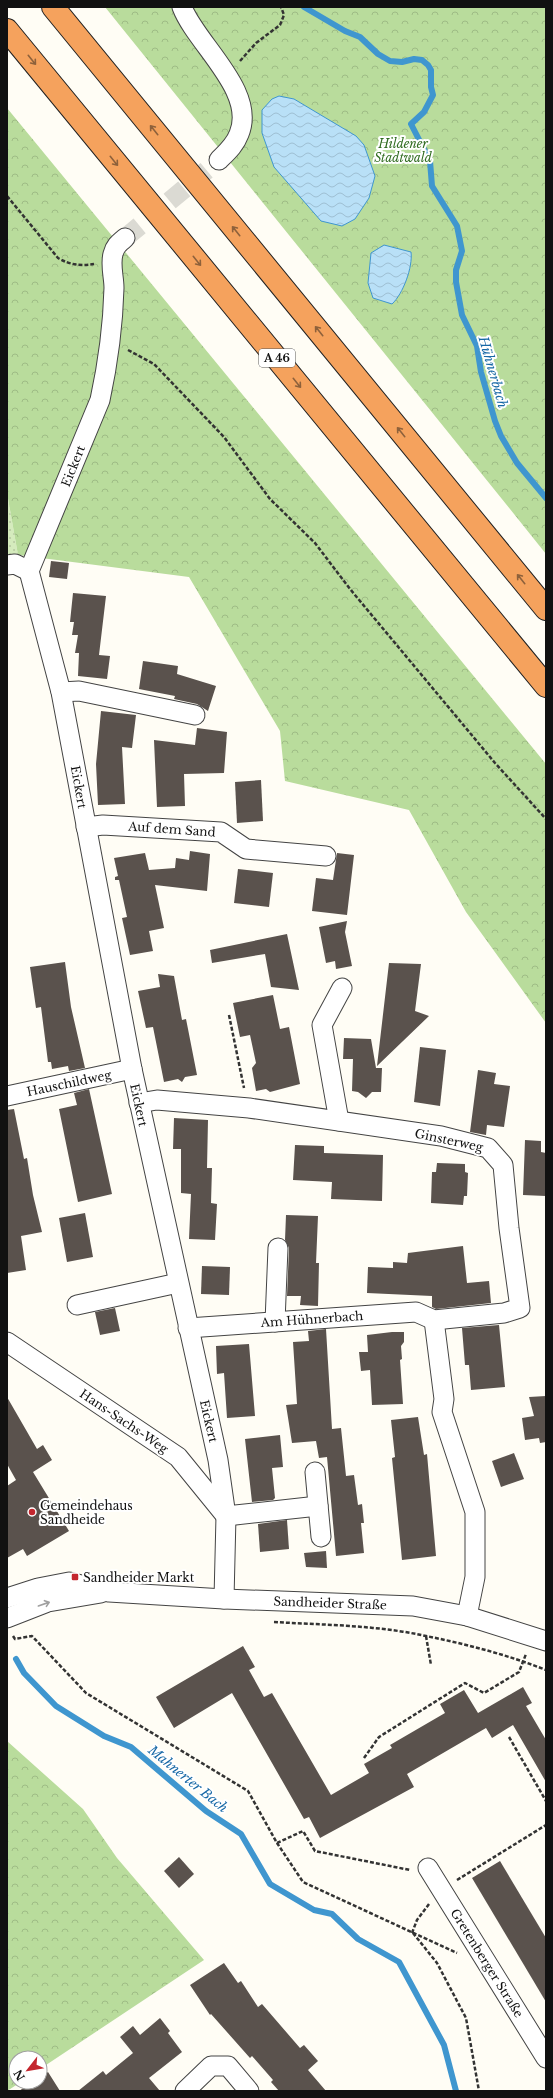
<svg xmlns="http://www.w3.org/2000/svg" width="553" height="2098" viewBox="0 0 553 2098" font-family="'Libre Baskerville',serif">
	<defs>
		<pattern id="grass-dots" width="8" height="8" patternUnits="userSpaceOnUse"><rect width="8" height="8" fill="#d5ebbd"/><path d="M2 2h.1M6 6h.1" fill="none" stroke="#b6c8a1" stroke-width="1.8" stroke-linecap="round"/></pattern>
		<pattern id="forest-crowns" width="20" height="18" patternUnits="userSpaceOnUse"><rect width="20" height="18" fill="#b9dc9c"/><path d="M2 6a3 3 0 1 1 6 0M12 15a3 3 0 1 1 6 0" fill="none" stroke="#9ebc85"/></pattern>
		<pattern id="water-waves" width="16" height="10" patternUnits="userSpaceOnUse"><rect width="16" height="10" fill="#b9e0f7"/><path d="M0 5q4-4 8 0t8 0" fill="none" stroke="#9ebfd3"/></pattern>
	</defs>
	<rect width="100%" height="100%" fill="#fffdf5"/>
	<!-- grass -->
	<polygon fill="url(#grass-dots)" points="7,493 18,555 7,555"/>
	<!-- forest -->
	<g fill="url(#forest-crowns)">
		<polygon points="105,7 546,7 546,554 510,509"/>
		<polygon points="7,108 546,764 546,1023 466,912 409,810 285,781 280,731 189,577 18,555 7,493"/>
		<polygon points="7,1741 83,1809 117,1858 204,1960 40,2069 40,2058 16,2058 16,2082 21,2082 7,2091"/>
	</g>
	<!-- water -->
	<g fill="url(#water-waves)" stroke="#3f96cf">
		<polygon points="279,96 294,99 356,136 364,145 375,176 369,198 355,219 342,226 321,221 274,167 262,133 262,110 272,99"/>
		<path d="M 384,245 L 411,252 C 413,267 403,294 392,304 L 373,298 L 368,283 L 371,253 Z"/>
	</g>
	<g fill="none" stroke-linecap="round" stroke-linejoin="round">
		<!-- stream -->
		<g stroke="#3f96cf" stroke-width="6">
			<polyline points="304,7 345,31 360,37 378,54 390,61 402,62 414,59 422,60 428,65 431,70 431,87 433,95 424,112 411,124 430,161 432,186 457,226 462,251 456,270 456,282 462,315 477,346 481,372 495,421 501,436 517,463 546,498"/>
			<polyline points="16,1659 24,1673 56,1706 104,1736 131,1747 206,1811 241,1834 270,1884 314,1910 332,1914 358,1939 399,1962 444,2045 456,2091"/>
		</g>
	</g>
	<!-- building -->
	<g fill="#5a524d">
		<polygon points="51,561 69,563 67,579 49,577"/>
		<polygon points="73,593 106,596 99,655 110,656 107,679 78,676 79,653 75,653 78,635 72,635 74,622 70,622"/>
		<polygon points="143,661 178,666 177,674 216,686 208,711 197,704 174,699 175,696 139,689"/>
		<polygon points="101,711 136,715 132,748 122,747 125,804 98,805 96,764"/>
		<polygon points="197,728 227,732 224,773 184,774 185,806 157,807 154,740 195,745"/>
		<polygon points="261,780 263,821 237,823 235,782"/>
		<polygon points="190,851 210,854 207,891 155,885 164,928 149,931 153,951 130,955 122,918 127,917 119,880 115,880 115,877 118,876 114,858 145,853 149,870 175,868 176,858 189,860"/>
		<polygon points="337,853 354,855 347,915 312,911 316,878 333,880"/>
		<polygon points="238,869 273,873 269,907 234,903"/>
		<polygon points="347,921 345,932 352,966 336,969 335,961 326,963 319,927"/>
		<polygon points="287,934 299,990 271,987 265,954 212,963 210,950"/>
		<polygon points="65,962 71,1007 85,1068 69,1071 68,1066 52,1069 51,1062 48,1062 41,1007 36,1008 30,967"/>
		<polygon points="389,963 421,964 415,1011 429,1016 377,1066"/>
		<polygon points="158,974 174,976 182,1020 186,1019 188,1029 197,1075 185,1077 182,1082 178,1079 164,1082 153,1027 146,1028 138,991 160,987"/>
		<polygon points="273,995 280,1029 289,1027 300,1084 270,1092 266,1089 256,1091 252,1068 256,1063 250,1035 240,1037 233,1003"/>
		<polygon points="344,1038 371,1039 376,1068 382,1068 381,1092 372,1092 366,1098 358,1092 352,1091 353,1059 343,1059"/>
		<polygon points="420,1047 446,1050 440,1106 414,1102"/>
		<polygon points="478,1070 496,1073 494,1084 510,1086 504,1127 487,1125 486,1135 470,1132"/>
		<polygon points="89,1089 112,1194 78,1202 59,1109 77,1105 74,1093"/>
		<polygon points="14,1109 24,1159 27,1158 33,1195 42,1232 21,1236 26,1270 7,1273 7,1110"/>
		<polygon points="174,1118 208,1120 207,1168 212,1168 211,1203 217,1204 215,1240 189,1239 191,1194 181,1193 181,1149 173,1149"/>
		<polygon points="525,1140 541,1141 541,1152 546,1153 546,1196 523,1195"/>
		<polygon points="295,1145 324,1146 324,1153 383,1155 382,1201 331,1199 332,1182 293,1180"/>
		<polygon points="437,1163 465,1164 465,1172 468,1173 467,1196 464,1196 463,1205 431,1203 432,1172 436,1172"/>
		<polygon points="85,1213 93,1257 67,1262 59,1218"/>
		<polygon points="286,1215 318,1216 316,1263 319,1263 318,1306 300,1305 301,1296 287,1296 289,1248 285,1240"/>
		<polygon points="463,1246 467,1283 489,1281 491,1303 436,1309 432,1307 432,1296 367,1293 368,1267 393,1268 393,1262 407,1263 408,1253"/>
		<polygon points="202,1266 230,1267 229,1295 201,1294"/>
		<polygon points="115,1308 120,1331 100,1335 95,1312"/>
		<polygon points="499,1325 505,1387 471,1390 469,1365 465,1365 462,1328"/>
		<polygon points="326,1329 332,1429 341,1428 346,1476 354,1475 358,1505 362,1504 364,1523 361,1523 364,1553 336,1556 327,1457 319,1458 316,1441 292,1443 286,1405 297,1404 293,1342 309,1341 308,1331"/>
		<polygon points="392,1332 404,1332 404,1342 401,1346 402,1359 400,1360 403,1404 372,1405 370,1370 361,1371 359,1352 368,1352 367,1335"/>
		<polygon points="249,1344 255,1416 227,1418 224,1373 217,1374 216,1346"/>
		<polygon points="546,1396 546,1442 540,1443 539,1438 525,1440 522,1418 534,1416 529,1397"/>
		<polygon points="7,1397 37,1449 43,1445 52,1460 33,1472 69,1531 27,1556 23,1549 7,1558 7,1486 16,1480 7,1464"/>
		<polygon points="418,1417 424,1455 427,1454 436,1556 402,1560 392,1458 395,1457 391,1420"/>
		<polygon points="280,1435 283,1467 272,1468 275,1498 273,1500 252,1502 245,1439"/>
		<polygon points="514,1453 524,1479 501,1487 492,1461"/>
		<polygon points="287,1520 289,1549 260,1552 258,1524"/>
		<polygon points="326,1551 327,1568 306,1567 304,1553"/>
		<polygon points="243,1646 255,1667 249,1670 264,1697 272,1693 331,1795 369,1773 364,1764 392,1748 390,1745 445,1713 440,1704 464,1690 478,1713 523,1687 532,1703 526,1706 546,1740 546,1782 513,1725 492,1738 486,1728 407,1774 414,1787 320,1838 309,1817 304,1819 232,1693 174,1728 156,1697"/>
		<polygon points="179,1857 194,1874 179,1888 164,1871"/>
		<polygon points="500,1861 546,1938 546,2002 472,1878"/>
		<polygon points="224,1963 238,1983 241,1981 258,2007 262,2004 300,2048 304,2045 318,2061 308,2070 326,2091 279,2091 271,2082 273,2080 252,2056 250,2058 211,2014 210,2015 190,1985"/>
		<polygon points="160,2018 170,2031 168,2033 182,2052 149,2078 160,2091 78,2091 103,2071 106,2075 133,2053 120,2037 133,2026 140,2035"/>
		<polygon points="48,2072 60,2091 19,2091 32,2082 40,2082 40,2077"/>
	</g>
	<g fill="none" stroke-linecap="round" stroke-linejoin="round">
		<!-- minor-tunnel -->
		<polyline stroke="#dbdad3" stroke-width="19" stroke-dasharray="19 10" stroke-linecap="butt" points="125,238 219,160"/>
		<defs>
			<g id="minor">
				<path d="M 182,7 C 196,44 257,91 239,134 C 235,145 227,152 219,160"/>
				<path d="M 125,238 C 119,243 115,246 113,254 C 110,265 114,277 114,288 C 113,325 108,363 100,400 L 29,571 L 61,692 L 132,1069 L 218,1460 L 226,1516 L 224,1599"/>
				<polyline points="7,565 15,564 29,571"/>
				<polyline points="61,692 79,691 195,715"/>
				<polyline points="86,827 103,825 221,832 246,849 326,856"/>
				<polyline points="7,1096 132,1069"/>
				<polyline points="139,1103 157,1100 249,1108 441,1136 488,1148 503,1165 509,1228 520,1308 504,1313 434,1320 416,1312 188,1328"/>
				<polyline points="339,1121 322,1025 342,988"/>
				<polyline points="77,1305 178,1283"/>
				<polyline points="434,1320 444,1399 442,1412 475,1512 475,1577 467,1616"/>
				<polyline points="275,1322 278,1248"/>
				<polyline points="7,1342 178,1457 226,1516 318,1506"/>
				<polyline points="315,1472 321,1537"/>
				<polyline points="7,1598 38,1588 69,1582 109,1592 224,1599 413,1606 467,1616 546,1641"/>
				<polyline points="7,1618 48,1602 101,1593"/>
				<polyline points="428,1868 546,2058"/>
				<polyline points="185,2091 211,2066 228,2066 249,2091"/>
			</g>
			<g id="highway">
				<polyline points="53,7 546,609"/>
				<polyline points="7,30 546,686"/>
			</g>
		</defs>
		<!-- minor casing -->
		<use href="#minor" stroke="#444" stroke-width="21"/>
		<!-- highway casing -->
		<use href="#highway" stroke="#222" stroke-width="24"/>
		<!-- path -->
		<g stroke="#333" stroke-width="2.5" stroke-dasharray="4 2" stroke-linecap="butt">
			<polyline points="240,61 256,43 280,25 284,15 281,7"/>
			<path d="M 7,196 L 58,258 C 70,265 80,266 94,264"/>
			<polyline points="128,350 154,364 224,437 270,499 315,543 350,589 495,763 546,819"/>
			<polyline points="229,1015 244,1088"/>
			<path d="M 274,1622 C 324,1625 376,1625 426,1636 C 466,1644 508,1655 546,1670"/>
			<polyline points="13,1636 15,1639 32,1636 86,1693 248,1791 277,1843 303,1882 457,1953"/>
			<polyline points="426,1636 431,1665"/>
			<polyline points="509,1737 546,1801"/>
			<polyline points="364,1758 379,1737 465,1683 484,1693 519,1672 526,1654"/>
			<polyline points="277,1843 303,1831 315,1851 410,1870"/>
			<polyline points="457,1880 546,1825"/>
			<polyline points="412,1933 417,1920 429,1904"/>
			<polyline points="413,1933 437,1963 466,2018 479,2091"/>
		</g>
		<!-- minor -->
		<use href="#minor" stroke="#fff" stroke-width="19"/>
		<!-- highway -->
		<use href="#highway" stroke="#f5a25d" stroke-width="22"/>
	</g>
	<!-- one-way arrows -->
	<defs><path id="oneway-shaft" d="M-6 0H5M1.5-3L5.5 0L1.5 3" fill="none" stroke-width="1.6" stroke-linecap="round" stroke-linejoin="round"/></defs>
	<g stroke="#8e613b">
		<use href="#oneway-shaft" transform="translate(32 60) rotate(51)"/>
		<use href="#oneway-shaft" transform="translate(154 130) rotate(-129)"/>
		<use href="#oneway-shaft" transform="translate(114 161) rotate(51)"/>
		<use href="#oneway-shaft" transform="translate(236 231) rotate(-129)"/>
		<use href="#oneway-shaft" transform="translate(197 261) rotate(51)"/>
		<use href="#oneway-shaft" transform="translate(319 331) rotate(-129)"/>
		<use href="#oneway-shaft" transform="translate(297 383) rotate(51)"/>
		<use href="#oneway-shaft" transform="translate(401 432) rotate(-129)"/>
		<use href="#oneway-shaft" transform="translate(521 579) rotate(-129)"/>
	</g>
	<use stroke="#a0a0a0" href="#oneway-shaft" transform="translate(44 1604) rotate(-19)"/>
	<!-- markers -->
	<g fill="#c4262e" stroke="#fff" stroke-width="1.5">
		<circle cx="32" cy="1512" r="4"/>
		<rect x="71" y="1573" width="8" height="8" rx="2"/>
	</g>
	<g text-anchor="middle" dominant-baseline="central" stroke-width="4" stroke-linejoin="round" paint-order="stroke">
		<!-- shield labels -->
		<rect fill="#fff" stroke="#585858" stroke-width="1" x="259" y="349" width="36" height="18" rx="3"/>
		<g font-size="11" font-weight="bold" fill="#111">
			<text x="277" y="358">A 46</text>
		</g>
		<!-- park labels -->
		<g font-size="12" font-style="italic" fill="#2f6b1f" stroke="#fff">
			<text x="403" y="143">Hildener<tspan x="403" dy="14">Stadtwald</tspan></text>
		</g>
		<!-- street labels -->
		<g font-size="12" fill="#111" stroke="#fff">
			<text transform="translate(73 466) rotate(-68)">Eickert</text>
			<text transform="translate(79 787) rotate(80)">Eickert</text>
			<text transform="translate(172 829) rotate(4)">Auf dem Sand</text>
			<text transform="translate(69 1083) rotate(-12)">Hauschildweg</text>
			<text transform="translate(139 1105) rotate(78)">Eickert</text>
			<text transform="translate(449 1140) rotate(12)">Ginsterweg</text>
			<text transform="translate(312 1319) rotate(-4)">Am Hühnerbach</text>
			<text transform="translate(124 1421) rotate(34)">Hans-Sachs-Weg</text>
			<text transform="translate(209 1421) rotate(77)">Eickert</text>
			<text transform="translate(330 1603) rotate(2)">Sandheider Straße</text>
			<text transform="translate(487 1963) rotate(58)">Gretenberger Straße</text>
		</g>
		<!-- poi labels -->
		<g font-size="12" fill="#111" stroke="#fff" text-anchor="start">
			<text x="40" y="1505">Gemeindehaus<tspan x="40" dy="14">Sandheide</tspan></text>
			<text x="83" y="1577">Sandheider Markt</text>
		</g>
		<!-- water labels -->
		<g font-size="13" font-style="italic" fill="#1768a6" stroke="#fff">
			<text transform="translate(493 372) rotate(74)">Hühnerbach</text>
			<text transform="translate(188 1779) rotate(39)">Mahnerter Bach</text>
		</g>
	</g>
	<!-- border -->
	<rect width="553" height="2098" fill="none" stroke="#111111" stroke-width="16"/>
	<!-- north arrow -->
	<g transform="translate(28 2070) rotate(239)"><circle r="19" fill="#ffffff" stroke="#a0a0a0"/>
	<path d="M0-3L7 15L0 10L-7 15Z" fill="#c4262e"/>
	<text y="-6" font-size="11" font-weight="bold" text-anchor="middle" fill="#111111">N</text>
	</g>
</svg>
